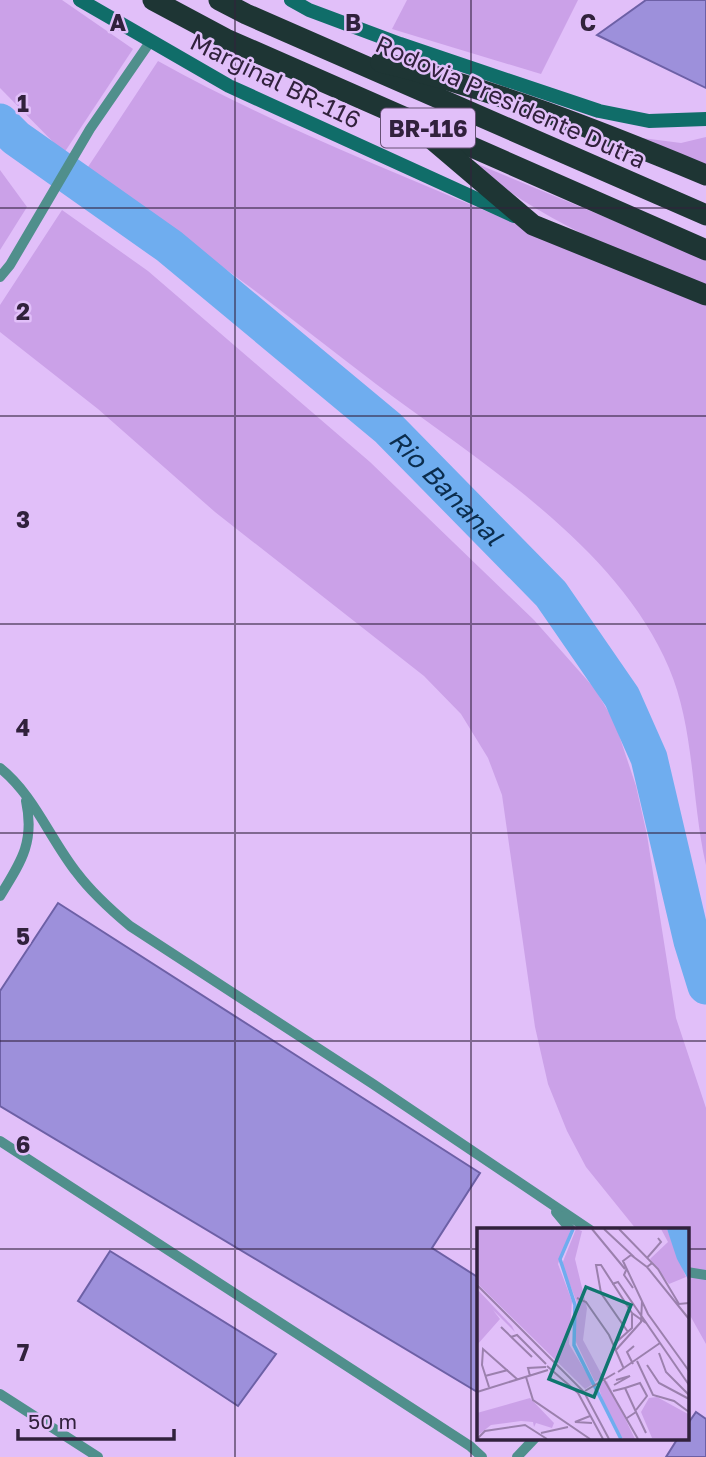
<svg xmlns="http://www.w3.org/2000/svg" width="706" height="1457" viewBox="0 0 706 1457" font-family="'Golos Text',sans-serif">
	<rect width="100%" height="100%" fill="#e1bff9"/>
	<!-- green -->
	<g fill="#cba1e8">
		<polygon points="0,0 62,0 133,49 64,153 0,88"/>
		<polygon points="407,0 578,0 541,74 392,29"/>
		<path d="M 158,61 C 262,119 372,163 481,209 C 556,240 630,272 706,302 L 706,865 C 691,800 695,729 669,668 C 618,546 477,460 376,384 C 335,353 295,321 254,290 C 199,249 141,211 84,173 Z"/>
		<polygon points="706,137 706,170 642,138 681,143"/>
		<path d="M 470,161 L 706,259 L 706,286 C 623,254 538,220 470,161 Z"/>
		<polygon points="0,170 27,207 0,250"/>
		<polygon points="62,210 148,271 370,462 534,620 595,689 615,723 636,786 647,835 676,1018 706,1108 706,1344 687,1310 687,1230 636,1229 586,1167 567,1131 548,1084 535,1027 502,795 488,758 461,714 424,676 215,512 98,409 0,332 0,305"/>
	</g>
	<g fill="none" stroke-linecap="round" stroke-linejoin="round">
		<!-- river -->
		<path stroke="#6fadef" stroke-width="37" id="s1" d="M 0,122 L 16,138 L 169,246 L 388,428 L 551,594 L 622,697 L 649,758 L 692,941 L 706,986"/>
	</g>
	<!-- building -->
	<g fill="#9d90db" stroke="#6d60a6" stroke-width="2">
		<polygon points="646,0 706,0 706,88 597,35"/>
		<polygon points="58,903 480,1173 432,1248 479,1278 479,1393 0,1106 0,991"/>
		<polygon points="110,1251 276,1354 238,1406 78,1301"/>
		<polygon points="696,1412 706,1419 706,1457 666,1457 678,1438 687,1438 687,1425"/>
	</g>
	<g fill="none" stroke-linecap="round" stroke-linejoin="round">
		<!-- lane -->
		<g stroke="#508f8c" stroke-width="10">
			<polyline points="0,277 10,265 90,129 150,42"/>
			<path d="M 0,768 C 34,795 50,839 77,873 C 92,893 111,910 130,926 L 373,1084 L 590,1230"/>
			<path d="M 0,896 C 21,862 35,842 26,801"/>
			<polyline points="0,1141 470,1446 482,1457"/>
			<polyline points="556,1212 571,1230"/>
			<polyline points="687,1272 706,1275"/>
			<polyline points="0,1394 98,1457"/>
			<polyline points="517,1457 535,1438"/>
		</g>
		<!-- secondary -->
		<g stroke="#106d69" stroke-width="14">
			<polyline points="80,0 229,86 514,216"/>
			<polyline points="291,0 309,10 400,44 599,111 649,121 706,119"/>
		</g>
		<!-- highway -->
		<g stroke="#1e3534" stroke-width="21">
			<polyline points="153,0 226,39 706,250"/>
			<polyline points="219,0 246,14 706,215"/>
			<path d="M 381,62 C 493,89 600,131 706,175"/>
			<polyline points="426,134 533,225 706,295"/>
		</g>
	</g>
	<!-- grid -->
	<path fill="none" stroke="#31213c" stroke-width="2" stroke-opacity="0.55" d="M 235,0 L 235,1457M 471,0 L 471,1457M 0,208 L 706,208M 0,416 L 706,416M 0,624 L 706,624M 0,833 L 706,833M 0,1041 L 706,1041M 0,1249 L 478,1249M 687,1249 L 706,1249"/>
	<g text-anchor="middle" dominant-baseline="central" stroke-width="5" stroke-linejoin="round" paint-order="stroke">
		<!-- shield labels -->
		<rect fill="#e1bff9" stroke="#665075" stroke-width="2" x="381" y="108.5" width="94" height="39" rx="5"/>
		<g font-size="23" font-weight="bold" fill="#31213c">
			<text x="428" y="128">BR-116</text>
		</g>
		<!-- street labels -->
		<g font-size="24" fill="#31213c" stroke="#e1bff9">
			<text transform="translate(276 80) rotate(26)">Marginal BR-116</text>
			<text transform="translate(511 101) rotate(24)">Rodovia Presidente Dutra</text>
		</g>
		<!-- water labels -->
		<g font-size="26" font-style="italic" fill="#0b2d4d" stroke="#e1bff9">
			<text stroke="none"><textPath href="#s1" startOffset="578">Rio Bananal</textPath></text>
		</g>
	</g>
	<!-- overview -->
	<g transform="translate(477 1228)">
		<rect width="212" height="212" fill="#e1bff9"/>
		<path d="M 0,1 L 94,1 L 81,36 L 95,73 L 92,116 L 116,156 L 108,161 L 0,55 ZM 99,1 L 105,3 L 98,31 L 110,80 L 106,112 L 126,149 L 118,154 L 97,110 L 100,75 L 85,36 ZM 184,1 L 190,1 L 209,49 L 192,56 L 173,31 L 191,14 ZM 0,61 L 35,98 L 38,104 L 16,82 L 23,91 L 0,117 ZM 130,153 L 158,211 L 146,211 L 132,190 L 120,155 ZM 180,169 L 211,186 L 212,211 L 175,210 L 164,184 L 172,170 ZM 53,170 L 77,195 L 75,200 L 59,195 L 57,199 L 56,194 L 44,193 L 14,197 L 0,208 L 0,185 Z" fill="#cba1e8"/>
		<path d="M 190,1 L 212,1 L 212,53 L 200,31 Z" fill="#6fadef"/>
		<path fill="none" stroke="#6fadef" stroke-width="3.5" d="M 96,1 L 83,31 L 98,77 L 97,117 L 144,211"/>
		<path fill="none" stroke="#9b80ad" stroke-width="2" d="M 115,1 L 148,41M 127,1 L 157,29M 142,1 L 181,41 L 202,76 L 212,75M 170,30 L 184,14 L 181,10M 175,35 L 170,39 L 154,27 L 146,33 L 171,86 L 212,143M 170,39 L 212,91M 150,40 L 147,47 L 156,60M 135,56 L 141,54 L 212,157M 0,57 L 107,164 L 132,211M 100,70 L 109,74 L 132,107 L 147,141M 24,99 L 55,129M 151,104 L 124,65 L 119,37 L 124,37 L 155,85 L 169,95M 34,109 L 40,107 L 69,136M 136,117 L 155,100 L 155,86M 138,123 L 164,94 L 165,73M 182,125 L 189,144 L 212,167M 160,133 L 176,167 L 197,173 L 212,184M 156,136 L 150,124 L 157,118M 170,137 L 182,155 L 212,171M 70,138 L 101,165 L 126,211M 141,144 L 183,115M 8,148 L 31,142M 53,148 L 51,140 L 69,139M 49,149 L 56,172 L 113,211M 126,150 L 161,211M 137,157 L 153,148 L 139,152M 12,159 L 5,137 L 6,121 L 40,151M 148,160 L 163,155 L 170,168 L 159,182M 108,163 L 138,145M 136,163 L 148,160 L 159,184 L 150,190M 0,164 L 71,142M 159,184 L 169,205M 113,188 L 98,194 L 115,195M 64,205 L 91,199M 0,211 L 8,203 L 48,197 L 70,211"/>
		<path fill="#0f766e" fill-opacity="0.15" stroke="#0f766e" stroke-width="3.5" d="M 109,59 L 154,77 L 117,169 L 72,151 Z"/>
		<rect width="212" height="212" fill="none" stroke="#31213c" stroke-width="3.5"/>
	</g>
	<g font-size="23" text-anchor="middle" font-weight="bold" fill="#31213c" stroke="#e1bff9" stroke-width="5" stroke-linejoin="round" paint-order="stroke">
		<text x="118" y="31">A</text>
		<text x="353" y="31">B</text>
		<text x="588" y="31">C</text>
		<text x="23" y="112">1</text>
		<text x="23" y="320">2</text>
		<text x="23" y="528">3</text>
		<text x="23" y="736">4</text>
		<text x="23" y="945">5</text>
		<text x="23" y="1153">6</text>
		<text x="23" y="1361">7</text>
	</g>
	<!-- scale -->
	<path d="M18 1429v10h156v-10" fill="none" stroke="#31213c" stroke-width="3.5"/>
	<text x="28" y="1429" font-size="21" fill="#31213c" stroke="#e1bff9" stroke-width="5" paint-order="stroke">50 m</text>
</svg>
